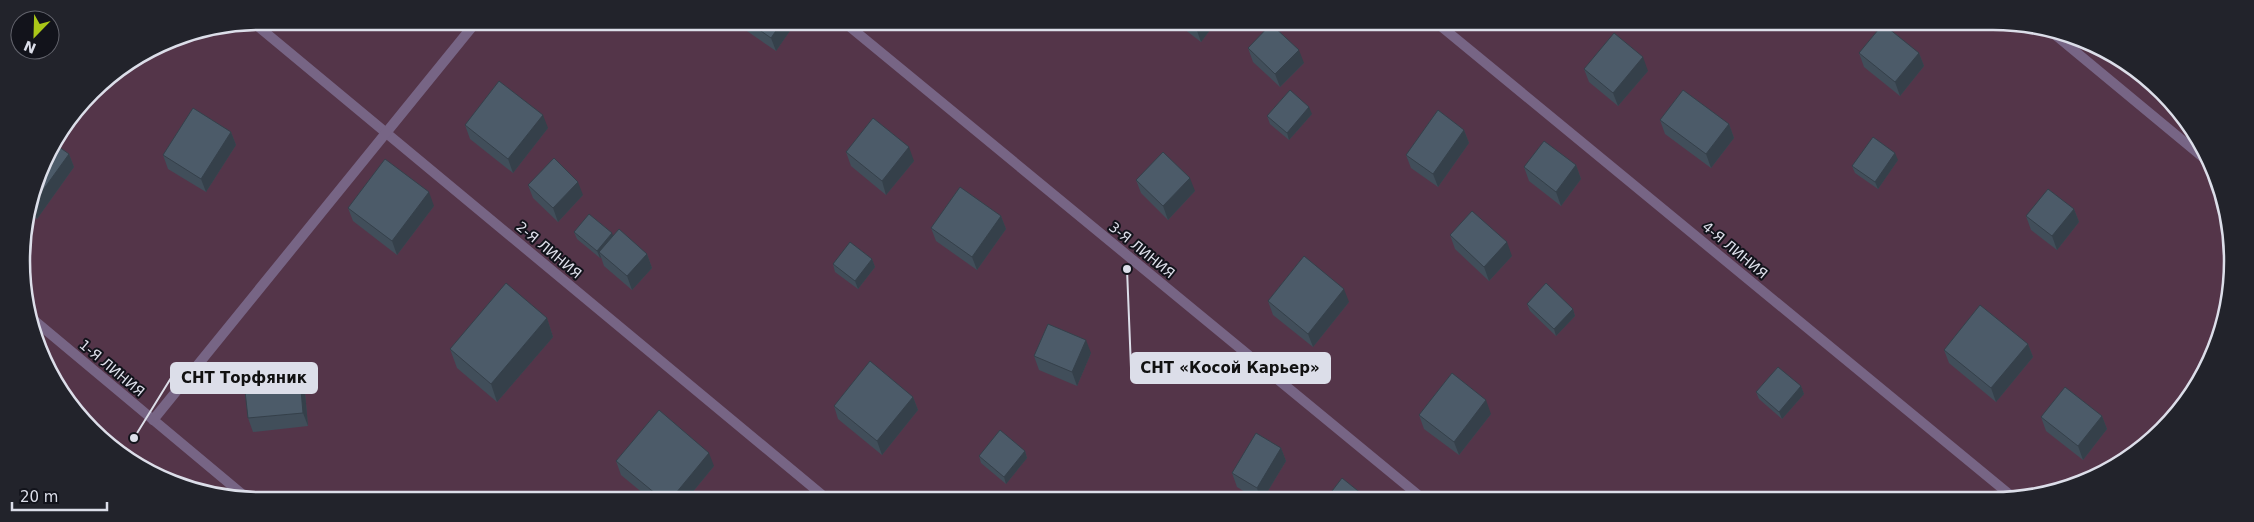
<svg xmlns="http://www.w3.org/2000/svg" width="2254" height="522" viewBox="0 0 2254 522" font-family="'DejaVu Sans',sans-serif">
	<rect width="100%" height="100%" fill="#282a3a"/>
	<!-- green -->
	<polygon fill="#543549" points="261,21 2025,23 2113,54 2183,115 2225,199 2231,293 2208,367 2162,431 2099,476 2024,499 229,499 141,469 71,407 29,323 22,245 46,155 103,81 170,39"/>
	<g fill="none" stroke-linecap="round" stroke-linejoin="round">
		<!-- street -->
		<g stroke="#776585" stroke-width="10">
			<polyline points="844,22 1423,499"/>
			<polyline points="254,23 827,499"/>
			<polyline points="1437,23 2015,499"/>
			<polyline points="2053,33 2205,159"/>
			<polyline points="29,316 248,499"/>
			<polyline points="153,420 476,22"/>
		</g>
	</g>
	<!-- wall -->
	<g fill="#414e5a">
		<polygon points="739,22 796,22 776,51 741,27"/>
		<polygon points="1175,22 1216,22 1201,42"/>
		<polygon points="1248,48 1304,63 1280,87 1253,62"/>
		<polygon points="1859,53 1919,53 1924,66 1900,96 1864,67"/>
		<polygon points="1584,69 1648,71 1618,106 1589,82"/>
		<polygon points="1312,114 1289,140 1270,124 1267,116"/>
		<polygon points="1660,120 1729,124 1734,138 1711,168 1665,134"/>
		<polygon points="465,125 548,128 513,173 470,139"/>
		<polygon points="1464,130 1469,143 1438,187 1411,168 1406,155"/>
		<polygon points="231,132 236,145 206,192 168,169 163,155"/>
		<polygon points="846,152 914,161 886,195 851,166"/>
		<polygon points="69,154 74,167 37,219 30,214 46,155"/>
		<polygon points="1898,160 1878,189 1855,173 1852,166"/>
		<polygon points="1576,165 1581,179 1561,206 1529,181 1524,167"/>
		<polygon points="1136,180 1195,191 1168,220 1141,193"/>
		<polygon points="528,185 583,195 558,222 533,198"/>
		<polygon points="434,206 397,255 353,221 348,208"/>
		<polygon points="2074,209 2079,222 2057,250 2031,230 2026,216"/>
		<polygon points="1001,216 1006,229 977,270 936,241 931,228"/>
		<polygon points="574,232 613,236 647,254 652,268 632,290 604,266 601,257 600,258 577,239"/>
		<polygon points="1450,235 1512,256 1489,281 1455,249"/>
		<polygon points="872,259 875,267 858,289 835,272 833,264"/>
		<polygon points="1268,301 1349,302 1313,347 1273,315"/>
		<polygon points="1527,304 1573,309 1575,316 1556,336 1530,311"/>
		<polygon points="547,318 553,337 497,402 457,368 450,349"/>
		<polygon points="2028,344 2033,357 1996,402 1949,363 1944,350"/>
		<polygon points="1091,353 1077,386 1039,370 1034,356"/>
		<polygon points="299,367 304,381 308,426 253,432 248,418"/>
		<polygon points="1801,386 1804,394 1782,419 1759,399 1756,392"/>
		<polygon points="913,397 918,410 882,455 838,419 834,406"/>
		<polygon points="1491,414 1459,455 1424,429 1419,415"/>
		<polygon points="2102,416 2107,429 2083,460 2046,431 2041,417"/>
		<polygon points="1281,448 1286,461 1263,499 1256,499 1237,487 1232,473"/>
		<polygon points="1025,451 1027,458 1006,484 981,463 979,456"/>
		<polygon points="616,461 714,466 687,499 650,499 621,475"/>
	</g>
	<!-- shaded-wall -->
	<g fill="#35404a">
		<polygon points="782,22 796,22 776,51 771,38"/>
		<polygon points="1200,22 1216,22 1201,42 1196,28"/>
		<polygon points="1299,50 1304,63 1280,87 1275,74"/>
		<polygon points="1919,53 1924,66 1900,96 1895,82"/>
		<polygon points="1643,57 1648,71 1618,106 1613,93"/>
		<polygon points="1309,107 1312,114 1289,140 1287,133"/>
		<polygon points="543,115 548,128 513,173 508,159"/>
		<polygon points="1729,124 1734,138 1711,168 1706,154"/>
		<polygon points="1464,130 1469,143 1438,187 1433,174"/>
		<polygon points="231,132 236,145 206,192 201,179"/>
		<polygon points="909,147 914,161 886,195 882,181"/>
		<polygon points="1895,153 1898,160 1878,189 1875,182"/>
		<polygon points="69,154 74,167 37,219 32,207 33,204"/>
		<polygon points="1576,165 1581,179 1561,206 1556,192"/>
		<polygon points="1190,178 1195,191 1168,220 1163,206"/>
		<polygon points="578,182 583,195 558,222 553,208"/>
		<polygon points="429,192 434,206 397,255 392,241"/>
		<polygon points="2074,209 2079,222 2057,250 2052,236"/>
		<polygon points="1001,216 1006,229 977,270 972,257"/>
		<polygon points="612,233 615,240 599,252 601,257 600,258 597,251"/>
		<polygon points="1507,242 1512,256 1489,281 1484,267"/>
		<polygon points="647,254 652,268 632,290 627,276"/>
		<polygon points="872,259 875,267 858,289 855,281"/>
		<polygon points="1344,289 1349,302 1313,347 1308,334"/>
		<polygon points="1573,309 1575,316 1556,336 1554,329"/>
		<polygon points="547,318 553,337 497,402 491,384"/>
		<polygon points="1086,340 1091,353 1077,386 1072,372"/>
		<polygon points="2028,344 2033,357 1996,402 1991,388"/>
		<polygon points="299,367 304,381 308,426 303,413"/>
		<polygon points="1801,386 1804,394 1782,419 1779,412"/>
		<polygon points="913,397 918,410 882,455 877,441"/>
		<polygon points="1486,400 1491,414 1459,455 1454,442"/>
		<polygon points="2102,416 2107,429 2083,460 2078,446"/>
		<polygon points="1281,448 1286,461 1263,499 1260,499 1257,488"/>
		<polygon points="1025,451 1027,458 1006,484 1004,477"/>
		<polygon points="709,453 714,466 687,499 671,499"/>
	</g>
	<!-- building -->
	<g fill="#4c5b69" stroke="#35404a">
		<polygon points="748,22 782,22 771,38"/>
		<polygon points="1188,22 1200,22 1196,28"/>
		<polygon points="1271,24 1299,50 1275,74 1248,48"/>
		<polygon points="1883,24 1919,53 1895,82 1859,53"/>
		<polygon points="1614,33 1643,57 1613,93 1584,69"/>
		<polygon points="499,81 543,115 508,159 465,125"/>
		<polygon points="1290,90 1309,107 1287,133 1267,116"/>
		<polygon points="1683,90 1729,124 1706,154 1660,120"/>
		<polygon points="193,108 231,132 201,179 163,155"/>
		<polygon points="1438,110 1464,130 1433,174 1406,155"/>
		<polygon points="873,118 909,147 882,181 846,152"/>
		<polygon points="1873,137 1895,153 1875,182 1852,166"/>
		<polygon points="1544,141 1576,165 1556,192 1524,167"/>
		<polygon points="55,144 69,154 33,204 46,155"/>
		<polygon points="1163,152 1190,178 1163,206 1136,180"/>
		<polygon points="554,158 578,182 553,208 528,185"/>
		<polygon points="385,159 429,192 392,241 348,208"/>
		<polygon points="960,187 1001,216 972,257 931,228"/>
		<polygon points="2048,189 2074,209 2052,236 2026,216"/>
		<polygon points="1472,211 1507,242 1484,267 1450,235"/>
		<polygon points="589,214 612,233 597,251 574,232"/>
		<polygon points="619,229 647,254 627,276 599,252"/>
		<polygon points="850,242 872,259 855,281 833,264"/>
		<polygon points="1304,256 1344,289 1308,334 1268,301"/>
		<polygon points="506,283 547,318 491,384 450,349"/>
		<polygon points="1546,283 1573,309 1554,329 1527,304"/>
		<polygon points="1980,305 2028,344 1991,388 1944,350"/>
		<polygon points="1048,324 1086,340 1072,372 1034,356"/>
		<polygon points="870,361 913,397 877,441 834,406"/>
		<polygon points="299,367 303,413 248,418 243,373"/>
		<polygon points="1778,367 1801,386 1779,412 1756,392"/>
		<polygon points="1452,373 1486,400 1454,442 1419,415"/>
		<polygon points="2065,387 2102,416 2078,446 2041,417"/>
		<polygon points="659,410 709,453 671,499 662,499 616,461"/>
		<polygon points="1000,430 1025,451 1004,477 979,456"/>
		<polygon points="1256,433 1281,448 1257,488 1232,473"/>
		<polygon points="1342,478 1368,499 1326,499"/>
	</g>
	<g text-anchor="middle" dominant-baseline="central" stroke-width="4" stroke-linejoin="round" paint-order="stroke">
		<!-- street labels -->
		<g font-size="14" fill="#dcdee9" stroke="#12131b">
			<text transform="translate(549 250) rotate(40)">2-Я ЛИНИЯ</text>
			<text transform="translate(1142 250) rotate(39)">3-Я ЛИНИЯ</text>
			<text transform="translate(1735 250) rotate(40)">4-Я ЛИНИЯ</text>
			<text transform="translate(112 368) rotate(40)">1-Я ЛИНИЯ</text>
		</g>
	</g>
	<!-- crop -->
	<path d="M0 0H2254V522H0ZM261 30H1993A231 231 0 0 1 2224 261V261A231 231 0 0 1 1993 492H261A231 231 0 0 1 30 261V261A231 231 0 0 1 261 30Z" fill="#22232b" fill-rule="evenodd"/>
	<path fill="none" stroke="#dcdee9" stroke-width="2.5" d="M261 30H1993A231 231 0 0 1 2224 261V261A231 231 0 0 1 1993 492H261A231 231 0 0 1 30 261V261A231 231 0 0 1 261 30Z"/>
	<!-- callouts -->
	<path fill="none" stroke="#dcdee9" stroke-width="2" d="M1127 269L1131 368M134 438L171 378"/>
	<g fill="#dcdee9" stroke="#12131b" stroke-width="2">
		<circle cx="1127" cy="269" r="5"/>
		<circle cx="134" cy="438" r="5"/>
	</g>
	<g fill="#dcdee9" stroke="#dcdee9" stroke-width="2">
		<rect x="1131" y="353" width="199" height="30" rx="5"/>
		<rect x="171" y="363" width="146" height="30" rx="5"/>
	</g>
	<g font-size="15" text-anchor="middle" font-weight="bold" fill="#111">
		<text x="1230" y="373">СНТ «Косой Карьер»</text>
		<text x="244" y="383">СНТ Торфяник</text>
	</g>
	<!-- north arrow -->
	<g transform="translate(35 35) rotate(203)"><circle r="24" fill="#12131b" stroke="#63646d"/>
	<path d="M0-4L9 19L0 12L-9 19Z" fill="#aac718"/>
	<text y="-8" font-size="14" font-weight="bold" text-anchor="middle" fill="#dcdee9">N</text>
	</g>
	<!-- scale -->
	<path d="M12 502v8h95v-8" fill="none" stroke="#dcdee9" stroke-width="2.5"/>
	<text x="20" y="502" font-size="15" fill="#dcdee9" stroke="#12131b" stroke-width="4" paint-order="stroke">20 m</text>
</svg>
